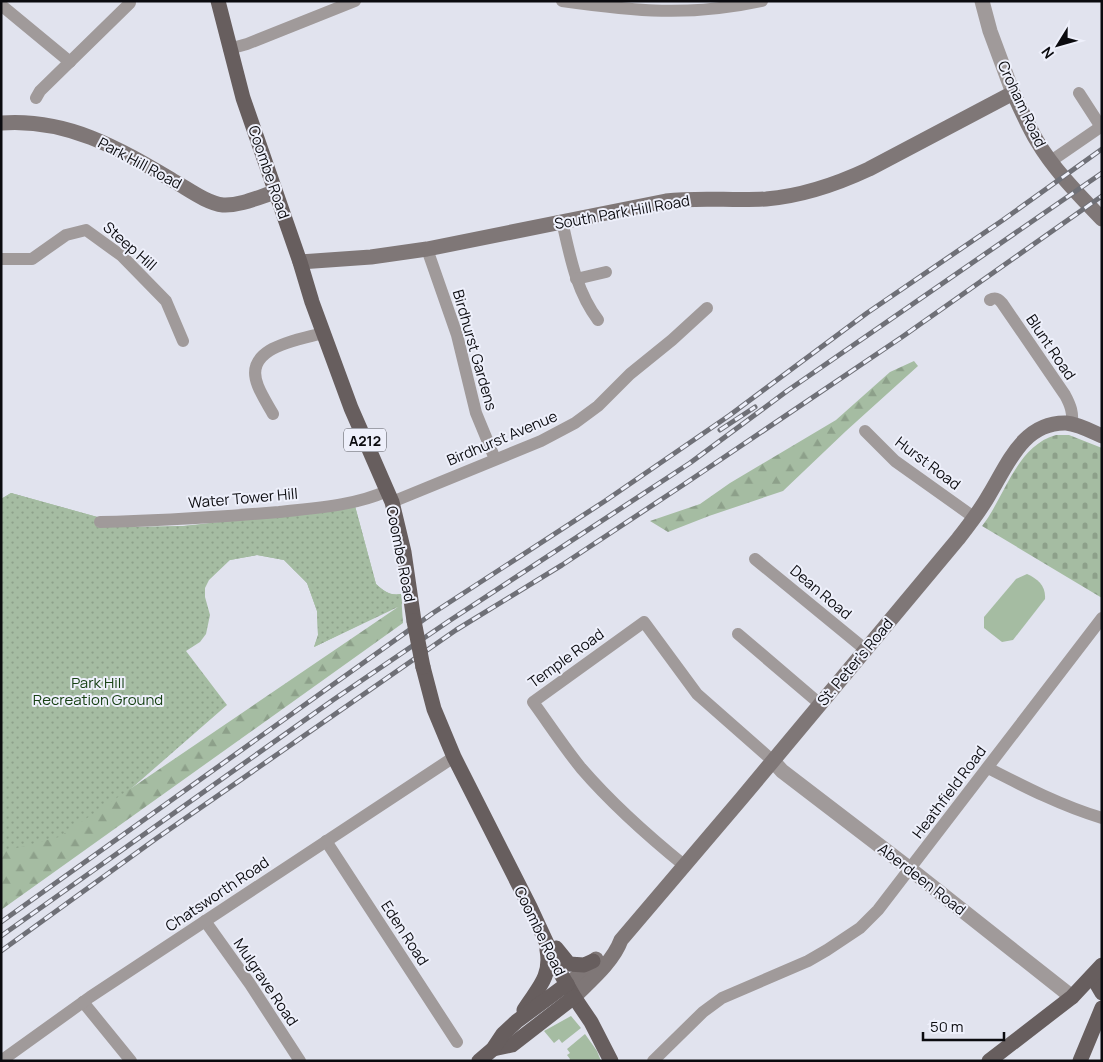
<svg xmlns="http://www.w3.org/2000/svg" width="1103" height="1062" viewBox="0 0 1103 1062" font-family="Manrope,sans-serif">
	<defs>
		<pattern id="forest-firs" width="22" height="20" patternUnits="userSpaceOnUse" patternTransform="scale(1.25)"><rect width="22" height="20" fill="#a5bca2"/><path d="M5 1l3.5 6h-7zM16 11l3.5 6h-7z" fill="#8da08a"/></pattern>
		<pattern id="cemetery-stones" width="16" height="16" patternUnits="userSpaceOnUse" patternTransform="scale(1.25)"><rect width="16" height="16" fill="#a5bca2"/><path d="M2 7V4a2 2 0 0 1 4 0v3zM10 15v-3a2 2 0 0 1 4 0v3z" fill="#8da08a"/></pattern>
		<pattern id="park-dots" width="8" height="8" patternUnits="userSpaceOnUse" patternTransform="scale(1.25)"><rect width="8" height="8" fill="#a5bca2"/><path d="M2 2h.1M6 6h.1" fill="none" stroke="#8da08a" stroke-width="1.8" stroke-linecap="round"/></pattern>
	</defs>
	<rect width="100%" height="100%" fill="#e1e3ee"/>
	<!-- grass -->
	<g fill="#a5bca2">
		<path d="M 1027,574 C 1038,579 1046,586 1045,599 L 1013,640 L 1002,642 L 984,628 L 984,617 L 1016,579 Z"/>
		<polygon points="571,1016 581,1028 562,1043 559,1039 554,1043 544,1031"/>
		<polygon points="585,1034 597,1051 601,1061 569,1061 570,1059 567,1055 570,1053 567,1049"/>
	</g>
	<!-- forest -->
	<g fill="url(#forest-firs)">
		<polygon points="914,361 918,366 846,431 783,491 709,516 668,532 650,521 700,504 730,483 836,420 890,372"/>
		<path d="M 11,493 L 101,518 L 101,526 C 184,531 272,518 355,506 L 376,584 C 384,591 390,596 401,594 L 403,623 L 1,910 L 1,852 L 133,787 L 398,607 L 314,647 L 318,635 L 317,611 L 307,583 L 284,560 L 257,555 L 230,560 L 223,539 C 219,540 212,541 209,544 C 188,559 195,605 198,627 L 174,643 L 159,607 L 129,562 L 93,544 L 69,567 L 27,595 L 1,598 L 1,499 Z"/>
	</g>
	<!-- cemetery -->
	<path fill="url(#cemetery-stones)" d="M 1056,435 L 1069,435 L 1102,448 L 1102,598 L 982,526 C 1005,497 1016,446 1056,435 Z"/>
	<!-- park -->
	<path fill="url(#park-dots)" d="M 11,493 L 101,518 L 125,527 L 184,526 L 355,506 L 376,584 C 384,591 390,596 401,594 L 402,604 L 314,647 L 318,635 L 317,611 L 307,583 L 284,560 L 257,555 L 230,560 L 209,580 L 205,588 L 205,597 L 210,615 L 206,634 L 200,642 L 186,651 L 227,705 L 133,787 L 59,837 L 1,852 L 1,499 Z"/>
	<g fill="none" stroke-linecap="round" stroke-linejoin="round">
		<!-- minor -->
		<g stroke="#a09a9a" stroke-width="12">
			<path d="M 562,1 C 634,11 689,17 762,1"/>
			<polyline points="1,5 70,62"/>
			<polyline points="229,49 247,44 355,1"/>
			<polyline points="1079,93 1101,127"/>
			<polyline points="36,98 40,91 130,3"/>
			<polyline points="1051,161 1102,126"/>
			<path d="M 562,221 C 570,256 576,291 598,320"/>
			<polyline points="427,249 457,335 476,413 495,459"/>
			<polyline points="1,259 32,259 66,235 86,230 122,256 166,301 183,341"/>
			<polyline points="576,279 606,272"/>
			<path d="M 990,300 C 995,297 998,298 1002,303 L 1065,395 C 1071,406 1073,413 1072,424"/>
			<path d="M 273,414 C 268,405 262,396 258,386 C 242,347 298,340 323,333"/>
			<polyline points="865,431 895,461 975,518"/>
			<polyline points="392,502 541,441 575,423 598,406 630,374 672,340 707,308"/>
			<path d="M 100,522 C 160,521 219,517 279,512 C 314,508 354,506 387,491"/>
			<polyline points="755,559 866,650"/>
			<polyline points="738,634 820,704"/>
			<path d="M 988,768 C 1025,787 1062,806 1102,818"/>
			<polyline points="326,841 457,1042"/>
			<path d="M 685,866 C 648,836 612,804 581,768 C 564,747 549,724 533,702 L 644,622 L 697,694 L 773,761"/>
			<polyline points="205,921 250,984 300,1061"/>
			<polyline points="83,1002 131,1061"/>
			<polyline points="1,1061 90,997 454,757"/>
			<polyline points="653,1061 703,1012 722,998 808,961 827,950 860,928 878,910 1102,618"/>
		</g>
		<!-- tertiary -->
		<g stroke="#a09a9a" stroke-width="15">
			<polyline points="982,1 990,31 1013,93"/>
			<polyline points="773,761 782,771 910,869 1072,997"/>
		</g>
		<!-- secondary -->
		<g stroke="#7f7777" stroke-width="15">
			<path d="M 1,123 C 67,118 118,148 172,180 C 187,188 206,203 223,205 C 240,206 259,197 275,192"/>
			<path d="M 300,262 L 371,257 L 427,249 L 666,201 C 699,197 733,201 766,199 C 802,196 837,184 869,169 L 1013,93 C 1021,109 1028,126 1037,141 C 1054,170 1079,195 1102,219"/>
			<polyline points="567,984 577,977 596,959"/>
			<path d="M 574,997 C 590,981 613,962 621,940 L 741,799 L 958,539 C 969,525 980,511 989,495 C 1008,464 1023,422 1066,423 C 1078,424 1091,431 1102,436"/>
		</g>
		<!-- primary -->
		<g stroke="#675e5e" stroke-width="15">
			<polyline points="218,1 243,98 300,262 312,302 351,408 392,502 404,552 414,621"/>
			<polyline points="423,667 434,709 454,757 530,907 561,974 574,997 591,1022 611,1061"/>
			<polyline points="556,948 569,964 584,965 593,961"/>
			<polyline points="1092,976 1102,993"/>
			<path d="M 524,1010 C 537,989 552,977 547,950"/>
			<polyline points="493,1049 512,1045 574,997"/>
			<polyline points="479,1061 493,1049 503,1034 517,1021 567,984"/>
			<polyline points="989,1061 1072,997 1102,965"/>
			<polyline points="1080,1061 1102,1008"/>
		</g>
		<defs>
			<g id="rail">
				<polyline points="720,430 755,407"/>
				<polyline points="1,922 433,613 605,501 730,415 867,313 1003,220 1102,149"/>
				<polyline points="1,936 333,700 449,621 690,463 787,391 1102,173"/>
				<polyline points="1,951 157,838 456,630 562,565 683,485 902,337 1102,196"/>
			</g>
		</defs>
		<!-- rail casing -->
		<use href="#rail" stroke="#6f7077" stroke-width="5"/>
		<!-- rail -->
		<use href="#rail" stroke="#eef0fb" stroke-width="3" stroke-dasharray="9" stroke-linecap="butt"/>
		<!-- primary-bridge -->
		<polyline stroke="#675e5e" stroke-width="15" points="414,621 423,667"/>
	</g>
	<g text-anchor="middle" dominant-baseline="central" stroke-width="4" stroke-linejoin="round" paint-order="stroke">
		<!-- shield labels -->
		<rect fill="#eef0fb" stroke="#4f5056" stroke-width="1" x="344" y="428.5" width="42" height="23" rx="4"/>
		<g font-size="14" font-weight="bold" fill="#0b0b0f">
			<text x="365" y="440">A212</text>
		</g>
		<!-- street labels -->
		<g font-size="15" fill="#0b0b0f" stroke="#eef0fb">
			<text transform="translate(1022 104) rotate(65)">Croham Road</text>
			<text transform="translate(140 163) rotate(28)">Park Hill Road</text>
			<text transform="translate(269 172) rotate(71)">Coombe Road</text>
			<text transform="translate(622 212) rotate(-10)">South Park Hill Road</text>
			<text transform="translate(130 246) rotate(41)">Steep Hill</text>
			<text transform="translate(1051 347) rotate(56)">Blunt Road</text>
			<text transform="translate(475 350) rotate(74)">Birdhurst Gardens</text>
			<text transform="translate(502 438) rotate(-23)">Birdhurst Avenue</text>
			<text transform="translate(928 463) rotate(37)">Hurst Road</text>
			<text transform="translate(243 498) rotate(-5)">Water Tower Hill</text>
			<text transform="translate(401 554) rotate(79)">Coombe Road</text>
			<text transform="translate(821 592) rotate(40)">Dean Road</text>
			<text transform="translate(566 658) rotate(-36)">Temple Road</text>
			<text transform="translate(855 662) rotate(-50)">St. Peter's Road</text>
			<text transform="translate(949 792) rotate(-53)">Heathfield Road</text>
			<text transform="translate(922 879) rotate(38)">Aberdeen Road</text>
			<text transform="translate(217 894) rotate(-34)">Chatsworth Road</text>
			<text transform="translate(540 931) rotate(64)">Coombe Road</text>
			<text transform="translate(405 933) rotate(57)">Eden Road</text>
			<text transform="translate(266 982) rotate(56)">Mulgrave Road</text>
		</g>
		<!-- park labels -->
		<g font-size="15" fill="#174114" stroke="#eef0fb">
			<text x="98" y="682">Park Hill<tspan x="98" dy="17">Recreation Ground</tspan></text>
		</g>
	</g>
	<!-- border -->
	<rect width="1103" height="1062" fill="none" stroke="#0b0b0f" stroke-width="5"/>
	<!-- north arrow -->
	<g transform="translate(1058 45) rotate(233)" stroke="#eef0fb" stroke-width="4" paint-order="stroke">
	<path d="M0-4L9 19L0 12L-9 19Z" fill="#0b0b0f"/>
	<text y="-8" font-size="14" font-weight="bold" text-anchor="middle" fill="#0b0b0f">N</text>
	</g>
	<!-- scale -->
	<path d="M923 1032v8h81v-8" fill="none" stroke="#0b0b0f" stroke-width="2.5"/>
	<text x="930" y="1032" font-size="15" fill="#0b0b0f" stroke="#eef0fb" stroke-width="4" paint-order="stroke">50 m</text>
</svg>
